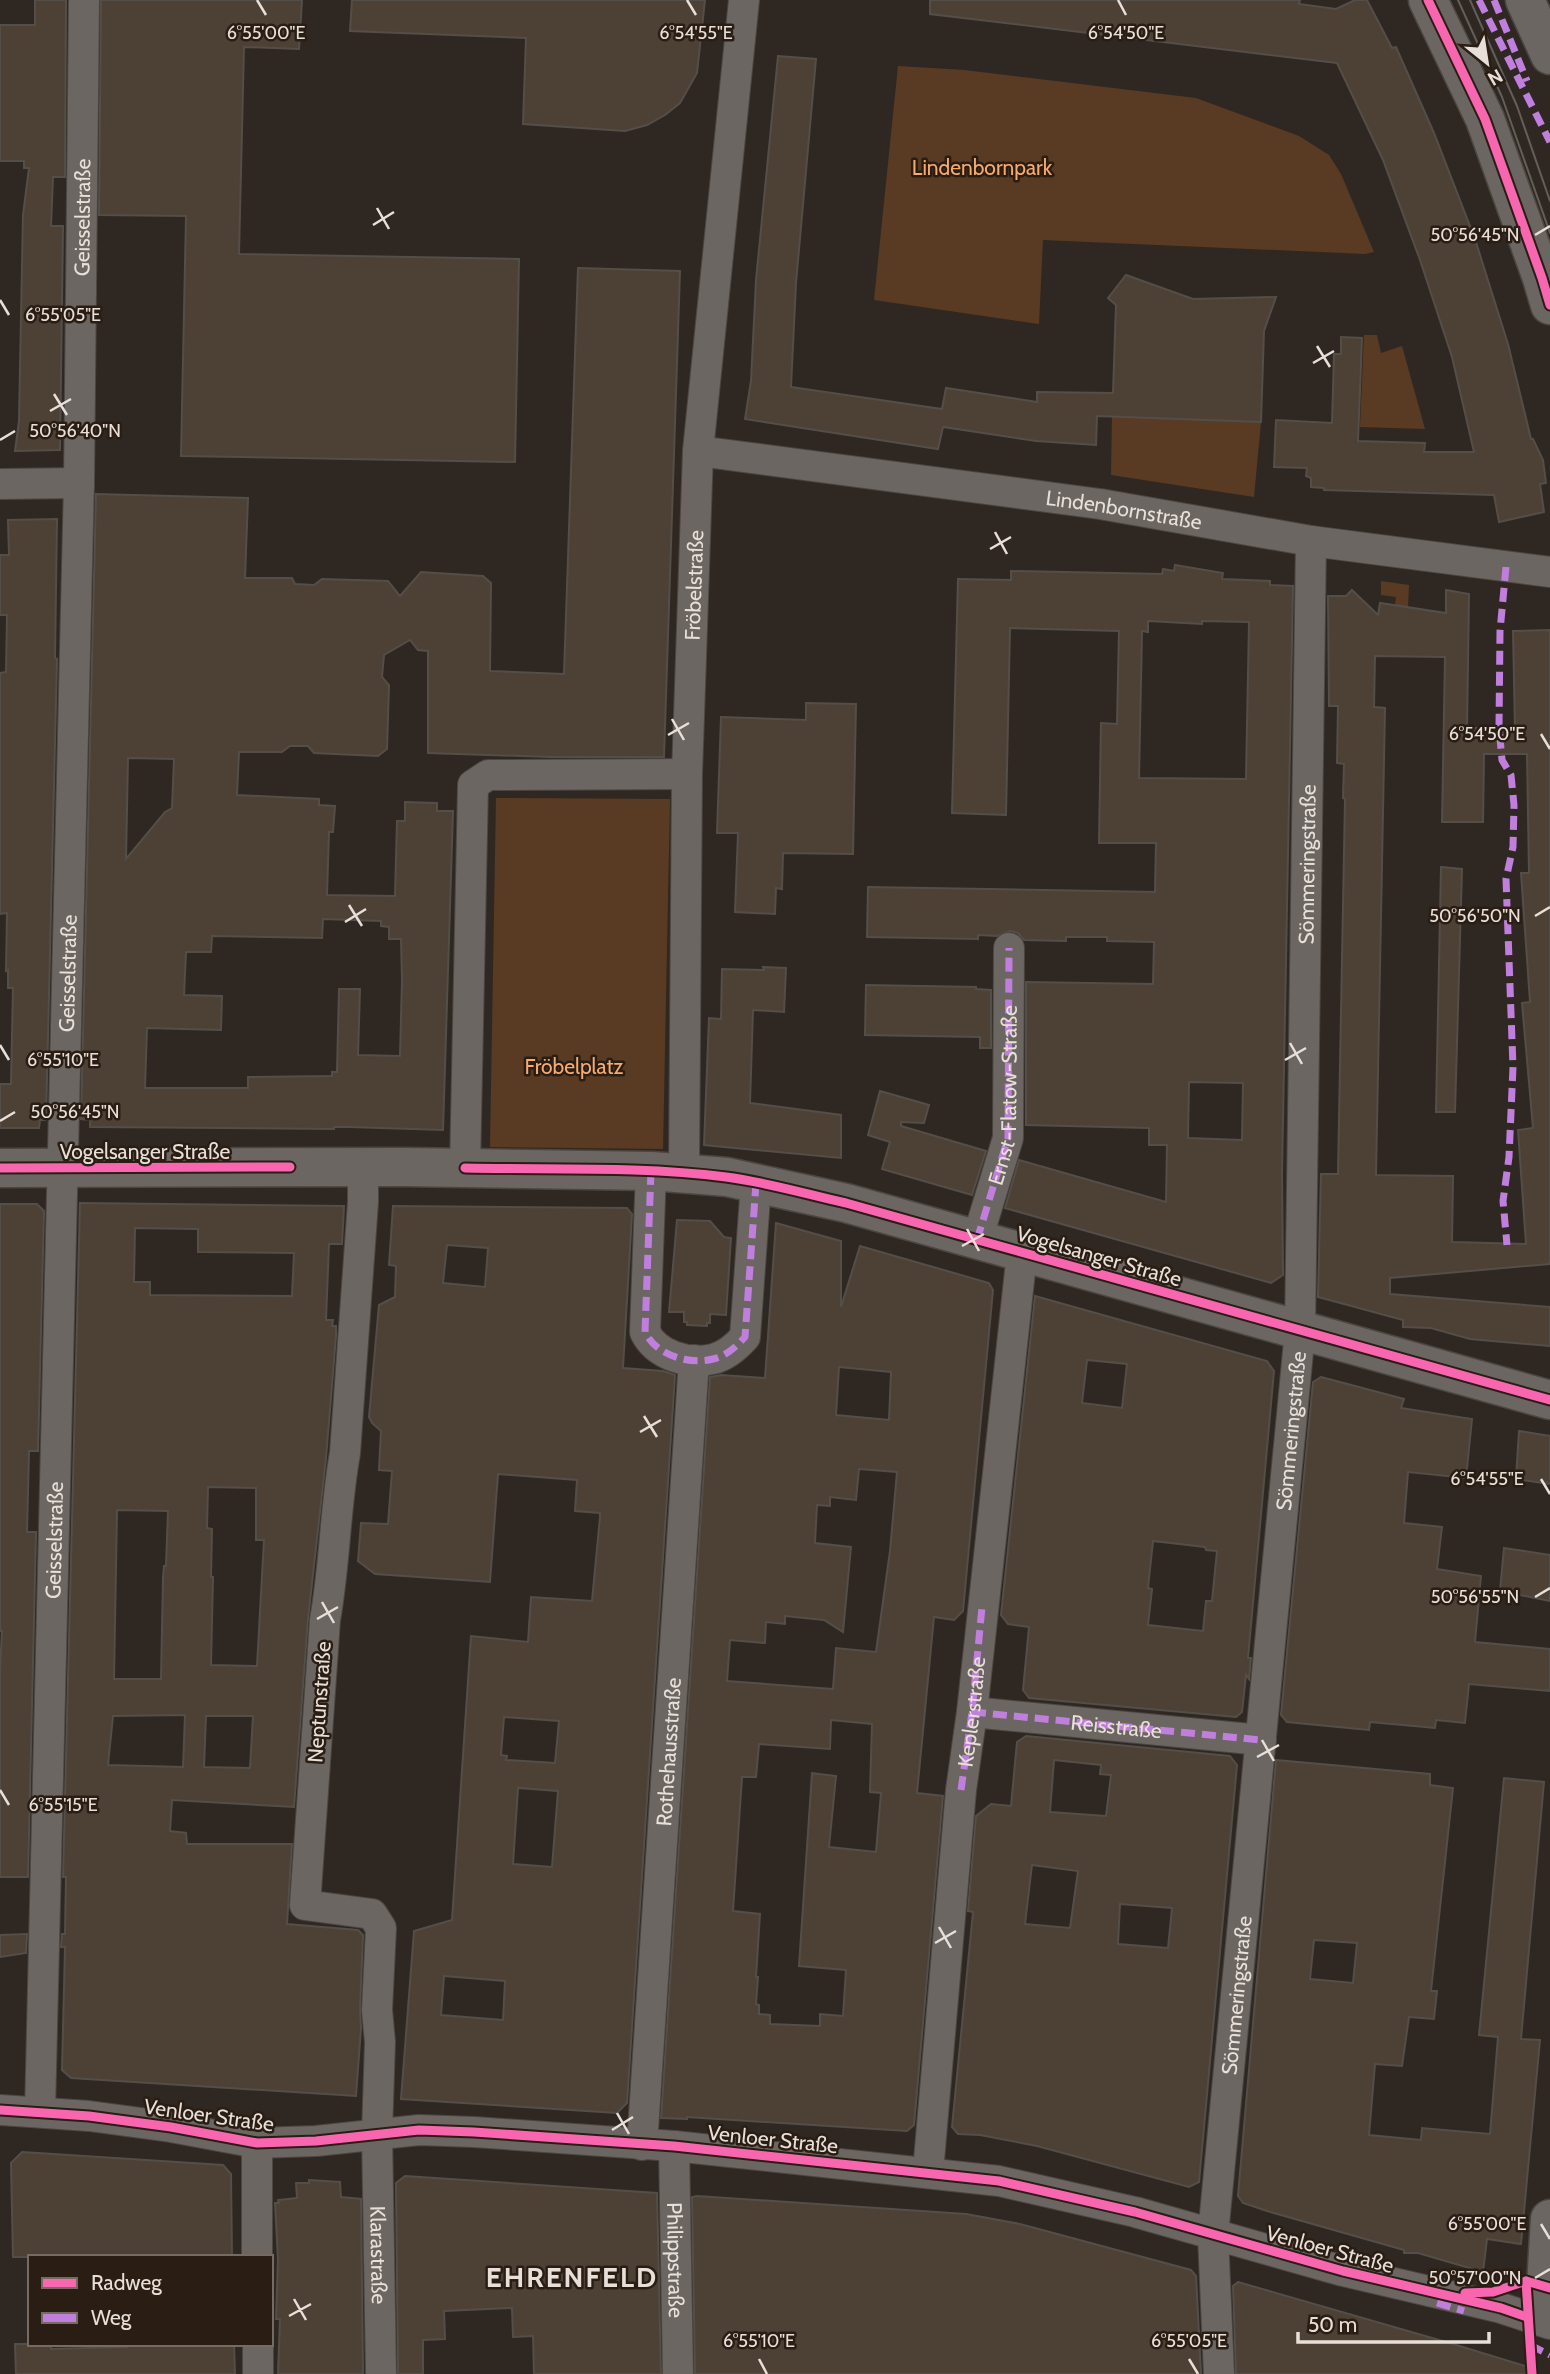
<svg xmlns="http://www.w3.org/2000/svg" width="1550" height="2374" viewBox="0 0 1550 2374" font-family="Cabin,sans-serif">
	<rect width="100%" height="100%" fill="#2f2822"/>
	<!-- green -->
	<g fill="#593b23">
		<polygon points="898,66 964,70 1196,98 1299,136 1329,155 1341,174 1374,252 1365,254 1043,240 1039,324 874,300"/>
		<polygon points="1364,335 1377,335 1381,353 1402,346 1425,429 1360,427"/>
		<polygon points="1112,416 1261,422 1254,497 1111,475"/>
		<polygon points="1381,581 1409,585 1408,607 1395,605 1396,597 1381,595"/>
		<polygon points="496,798 670,799 663,1149 490,1147"/>
	</g>
	<!-- building -->
	<g fill="#4d4135" stroke="#544e49" stroke-width="2" fill-rule="evenodd">
		<polygon points="35,0 66,0 65,177 53,177 51,226 63,226 60,450 15,451 19,421 23,215 29,168 24,168 24,161 0,161 0,25 35,25"/>
		<polygon points="101,0 302,0 299,49 244,47 239,254 519,259 515,462 181,456 186,216 99,215"/>
		<polygon points="352,0 705,0 697,73 680,103 665,115 647,125 625,131 523,124 526,38 350,31"/>
		<polygon points="930,0 1300,0 1299,4 1336,9 1355,0 1367,0 1392,48 1396,47 1434,133 1475,239 1508,344 1531,439 1533,439 1543,460 1546,483 1540,484 1544,512 1499,522 1494,495 1324,490 1324,488 1311,487 1311,478 1306,476 1307,468 1274,467 1276,420 1332,423 1334,354 1341,354 1341,337 1362,338 1358,441 1425,443 1424,452 1474,452 1452,357 1420,260 1383,160 1337,63 930,14"/>
		<polygon points="778,56 816,59 796,283 791,387 942,409 946,388 1037,402 1037,392 1113,393 1116,305 1108,298 1126,275 1193,299 1276,297 1264,331 1261,422 1097,416 1096,445 1036,441 943,427 938,449 745,419 751,381 756,280"/>
		<path d="M 578,268 L 680,271 L 664,757 L 550,757 L 428,753 L 428,651 L 418,650 L 410,640 L 384,655 L 382,677 L 389,685 L 387,749 L 378,756 L 314,753 L 308,746 L 290,746 L 282,752 L 239,752 L 237,795 L 319,799 L 319,805 L 335,806 L 333,832 L 329,832 L 327,895 L 395,896 L 397,821 L 405,821 L 405,802 L 437,803 L 437,811 L 453,811 L 443,1130 L 349,1127 L 334,1127 L 334,1129 L 90,1127 L 90,1120 L 81,1119 L 96,494 L 248,498 L 245,578 L 292,578 L 295,584 L 314,585 L 322,579 L 388,581 L 400,596 L 421,572 L 483,576 L 491,583 L 490,671 L 564,674 ZM 128,758 L 174,759 L 172,808 L 165,812 L 126,859 ZM 323,919 L 381,921 L 381,926 L 389,927 L 389,939 L 401,939 L 402,980 L 400,1056 L 358,1055 L 360,989 L 339,989 L 337,1072 L 332,1072 L 332,1076 L 248,1077 L 248,1088 L 145,1088 L 147,1028 L 221,1030 L 222,996 L 184,995 L 186,952 L 211,952 L 212,936 L 322,938 Z"/>
		<polygon points="57,519 55,658 57,659 46,1120 40,1120 39,1128 0,1128 0,1084 11,1084 13,988 8,988 8,970 6,971 7,913 0,914 0,673 6,672 7,615 0,615 0,555 9,555 8,520"/>
		<path d="M 1175,565 L 1223,573 L 1222,579 L 1270,581 L 1270,585 L 1293,586 L 1282,1173 L 1283,1275 L 1271,1283 L 1005,1208 L 1019,1160 L 1166,1202 L 1167,1145 L 1149,1145 L 1149,1128 L 1026,1125 L 1026,982 L 1153,984 L 1154,942 L 1107,941 L 1107,937 L 1066,937 L 1066,941 L 1024,940 L 1018,933 L 1010,931 L 997,936 L 978,935 L 978,939 L 867,937 L 868,887 L 1155,892 L 1156,843 L 1099,843 L 1101,723 L 1117,724 L 1119,631 L 1010,628 L 1006,815 L 952,813 L 958,579 L 1011,580 L 1011,571 L 1162,574 L 1163,569 L 1174,571 ZM 1148,621 L 1202,624 L 1202,621 L 1249,622 L 1246,779 L 1139,778 L 1142,631 L 1148,632 ZM 1189,1082 L 1243,1083 L 1242,1140 L 1188,1138 Z"/>
		<path d="M 1352,590 L 1378,615 L 1380,603 L 1446,613 L 1446,590 L 1469,594 L 1467,728 L 1515,728 L 1513,631 L 1550,630 L 1550,1264 L 1390,1278 L 1390,1294 L 1550,1307 L 1550,1346 L 1470,1339 L 1431,1328 L 1403,1327 L 1403,1320 L 1318,1297 L 1321,1174 L 1338,1174 L 1345,799 L 1343,798 L 1344,764 L 1337,763 L 1338,706 L 1329,706 L 1328,596 L 1346,596 ZM 1375,656 L 1445,657 L 1442,822 L 1483,822 L 1484,754 L 1527,754 L 1529,873 L 1521,873 L 1530,1002 L 1522,1003 L 1533,1128 L 1518,1130 L 1526,1244 L 1452,1242 L 1453,1176 L 1376,1175 L 1385,708 L 1374,707 Z"/>
		<polygon points="806,703 856,704 853,854 783,853 782,889 776,888 775,914 735,912 738,833 717,833 721,717 806,720"/>
		<polygon points="1441,867 1462,869 1455,1112 1436,1112"/>
		<polygon points="763,967 786,968 784,1012 753,1010 750,1103 841,1115 841,1158 704,1145 709,1018 721,1019 722,969 764,970"/>
		<polygon points="866,985 976,987 976,989 991,990 991,1048 980,1048 980,1037 865,1035"/>
		<polygon points="880,1091 929,1105 924,1123 901,1122 901,1126 986,1151 972,1195 882,1169 890,1142 868,1135"/>
		<path d="M 80,1203 L 344,1206 L 342,1244 L 329,1244 L 326,1320 L 333,1320 L 332,1326 L 336,1326 L 336,1336 L 326,1458 L 308,1619 L 294,1807 L 172,1800 L 170,1831 L 186,1833 L 187,1844 L 292,1844 L 287,1924 L 358,1930 L 363,1935 L 360,2009 L 361,2028 L 356,2096 L 71,2078 L 62,2070 L 65,1947 L 61,1947 L 62,1934 L 65,1934 L 66,1877 L 63,1877 ZM 135,1228 L 198,1229 L 198,1252 L 294,1253 L 292,1296 L 150,1295 L 150,1282 L 134,1282 ZM 208,1487 L 256,1488 L 256,1540 L 264,1540 L 257,1666 L 211,1665 L 213,1577 L 211,1577 L 212,1529 L 207,1528 ZM 117,1510 L 168,1511 L 166,1566 L 164,1566 L 163,1578 L 161,1679 L 114,1679 ZM 185,1715 L 183,1767 L 108,1765 L 113,1716 ZM 206,1716 L 253,1716 L 250,1768 L 204,1767 Z"/>
		<polygon points="0,1204 37,1204 44,1211 38,1451 29,1451 27,1532 36,1532 28,1877 0,1877 0,1671 2,1631 0,1631"/>
		<path d="M 393,1206 L 627,1208 L 632,1214 L 623,1368 L 663,1371 L 675,1375 L 627,2103 L 617,2113 L 401,2099 L 414,1931 L 452,1920 L 471,1636 L 528,1642 L 531,1597 L 592,1601 L 600,1517 L 600,1513 L 575,1511 L 577,1480 L 498,1474 L 490,1582 L 375,1574 L 358,1561 L 361,1523 L 388,1524 L 392,1471 L 379,1470 L 381,1431 L 372,1423 L 369,1417 L 379,1305 L 395,1297 L 396,1266 L 389,1265 ZM 447,1245 L 488,1248 L 485,1287 L 443,1283 ZM 504,1717 L 559,1721 L 555,1763 L 506,1760 L 507,1756 L 501,1755 ZM 518,1788 L 558,1791 L 552,1867 L 513,1864 ZM 444,1976 L 505,1981 L 503,2020 L 441,2015 Z"/>
		<polygon points="677,1220 710,1221 724,1237 731,1238 726,1315 710,1314 710,1323 707,1323 707,1326 687,1325 687,1322 684,1322 684,1312 669,1312"/>
		<path d="M 776,1223 L 841,1241 L 841,1307 L 860,1246 L 989,1283 L 993,1290 L 963,1611 L 954,1620 L 934,1617 L 917,1793 L 943,1796 L 914,2125 L 907,2131 L 687,2117 L 687,2119 L 661,2118 L 710,1377 L 721,1375 L 765,1378 ZM 839,1367 L 891,1372 L 889,1420 L 836,1415 ZM 859,1469 L 897,1472 L 890,1551 L 876,1652 L 836,1648 L 833,1689 L 727,1681 L 730,1640 L 765,1643 L 766,1622 L 785,1624 L 785,1616 L 824,1620 L 843,1632 L 851,1547 L 815,1543 L 817,1505 L 830,1506 L 830,1497 L 856,1500 ZM 831,1720 L 872,1724 L 870,1792 L 881,1793 L 876,1852 L 829,1847 L 836,1776 L 812,1773 L 799,1966 L 846,1970 L 843,2016 L 820,2014 L 820,2026 L 770,2024 L 770,2015 L 759,2014 L 759,2005 L 756,2004 L 758,1977 L 756,1977 L 760,1914 L 733,1911 L 742,1777 L 756,1777 L 759,1744 L 830,1749 Z"/>
		<path d="M 1035,1296 L 1267,1361 L 1274,1371 L 1248,1658 L 1251,1658 L 1249,1679 L 1246,1675 L 1242,1712 L 1236,1717 L 1029,1698 L 1023,1690 L 1029,1627 L 1008,1624 L 1001,1615 ZM 1087,1360 L 1127,1364 L 1122,1408 L 1082,1403 ZM 1153,1541 L 1205,1547 L 1206,1550 L 1217,1551 L 1212,1601 L 1206,1601 L 1203,1631 L 1148,1625 L 1152,1589 L 1148,1588 Z"/>
		<polygon points="1321,1377 1404,1399 1401,1408 1472,1419 1466,1478 1408,1472 1404,1523 1442,1527 1437,1569 1481,1576 1475,1642 1550,1649 1550,1691 1469,1684 1465,1723 1436,1720 1435,1728 1370,1722 1369,1730 1338,1727 1287,1722 1281,1715 1313,1382"/>
		<polygon points="1519,1431 1550,1436 1550,1484 1516,1479"/>
		<polygon points="1504,1548 1550,1555 1550,1601 1500,1591"/>
		<path d="M 1026,1736 L 1230,1756 L 1237,1765 L 1199,2182 L 1189,2187 L 1037,2146 L 980,2135 L 958,2134 L 952,2127 L 973,1912 L 968,1911 L 976,1816 L 991,1804 L 1011,1806 L 1017,1742 ZM 1054,1760 L 1101,1765 L 1100,1774 L 1111,1775 L 1106,1816 L 1050,1812 ZM 1032,1865 L 1078,1871 L 1070,1928 L 1025,1924 ZM 1120,1904 L 1172,1908 L 1168,1948 L 1118,1944 Z"/>
		<path d="M 1276,1760 L 1430,1774 L 1430,1785 L 1453,1788 L 1431,1991 L 1437,1991 L 1434,2019 L 1409,2017 L 1402,2066 L 1375,2064 L 1369,2135 L 1421,2140 L 1422,2128 L 1490,2134 L 1498,2037 L 1479,2035 L 1504,1778 L 1544,1782 L 1521,2039 L 1540,2040 L 1521,2244 L 1487,2239 L 1483,2272 L 1418,2253 L 1404,2253 L 1404,2250 L 1267,2211 L 1243,2203 L 1238,2196 ZM 1314,1940 L 1357,1943 L 1353,1983 L 1310,1979 Z"/>
		<polygon points="27,1934 26,1953 0,1957 0,1935"/>
		<polygon points="22,2152 223,2165 231,2174 232,2257 13,2257 11,2163"/>
		<polygon points="405,2176 657,2193 661,2374 534,2374 533,2336 513,2337 512,2308 444,2311 445,2339 423,2340 423,2374 398,2374 396,2183"/>
		<polygon points="309,2180 340,2182 341,2197 361,2199 363,2374 278,2374 280,2319 276,2319 278,2259 275,2203 279,2203 278,2200 297,2198 296,2183 309,2183"/>
		<polygon points="697,2196 966,2214 1020,2224 1191,2270 1196,2276 1201,2374 695,2374 692,2197"/>
		<polygon points="1238,2282 1453,2344 1535,2369 1535,2374 1236,2374 1233,2286"/>
		<polygon points="15,2344 51,2344 51,2349 127,2347 127,2344 234,2344 235,2374 16,2374"/>
	</g>
	<g fill="none" stroke-linecap="round" stroke-linejoin="round">
		<defs>
			<g id="street">
				<path id="s1" d="M 698,451 L 1100,504 L 1311,541 L 1550,572"/>
				<polyline points="0,484 79,483"/>
				<path id="s2" d="M 363,1167 L 363,1202 L 345,1453 C 335,1508 335,1565 325,1620 L 305,1905 L 372,1914 L 381,1928 L 377,2010 L 380,2042 L 377,2133 L 381,2374"/>
				<polyline points="465,1168 473,785 488,775 687,774"/>
				<path d="M 651,1171 L 645,1332 C 656,1355 688,1365 713,1359 C 726,1356 736,1347 745,1337 L 756,1183"/>
				<path id="s3" d="M 684,1173 L 687,774 L 698,451 L 744,0"/>
				<polyline points="977,1240 1008,1138 1009,948"/>
				<path id="s4" d="M 972,1712 L 1261,1740"/>
				<polyline points="0,2110 89,2116 171,2127 257,2143 316,2141 419,2130 474,2132 674,2146 999,2181 1135,2212 1343,2271 1501,2308 1550,2324"/>
				<path id="s5" d="M 40,2112 L 79,483 L 84,0"/>
				<polyline points="257,2143 257,2257"/>
				<path id="s6" d="M 642,2145 L 694,1360"/>
				<path id="s7" d="M 674,2146 L 678,2374"/>
				<polyline points="928,2172 961,1790 972,1712 1022,1253"/>
				<polyline points="258,2344 258,2374"/>
				<path id="s8" d="M 1219,2374 L 1213,2235 L 1300,1331 L 1311,541"/>
			</g>
			<g id="secondary">
				<polyline points="1428,0 1485,119 1542,278 1550,305"/>
				<polyline points="1525,0 1550,55"/>
				<polyline points="0,1168 405,1167 651,1171 727,1177 846,1203 1550,1400"/>
				<polyline points="1550,2219 1546,2286 1550,2310"/>
			</g>
		</defs>
		<!-- street casing -->
		<use href="#street" stroke="#4c4641" stroke-width="32"/>
		<!-- secondary casing -->
		<use href="#secondary" stroke="#4c4641" stroke-width="41"/>
		<!-- street -->
		<use href="#street" stroke="#6b6662" stroke-width="30"/>
		<!-- secondary -->
		<use href="#secondary" stroke="#6b6662" stroke-width="38"/>
		<!-- tram -->
		<g stroke="#645e59" stroke-width="2">
			<polyline points="1458,0 1502,97 1550,233"/>
			<polyline points="1470,0 1517,106 1550,201"/>
		</g>
		<!-- quiet -->
		<g stroke="#c07fdc" stroke-width="7" stroke-dasharray="14 7" stroke-linecap="butt">
			<polyline points="1479,0 1550,142"/>
			<polyline points="1494,0 1527,81"/>
			<polyline points="1506,567 1500,631 1499,727 1502,760 1511,775 1514,805 1513,847 1506,879 1513,1067 1509,1157 1503,1201 1507,1245"/>
			<path d="M 651,1171 L 645,1332 C 656,1355 688,1365 713,1359 C 726,1356 736,1347 745,1337 L 756,1183"/>
			<path id="s9" d="M 977,1240 L 1008,1138 L 1009,948"/>
			<polyline points="972,1712 1261,1740"/>
			<path id="s10" d="M 961,1790 L 972,1712 L 982,1607"/>
			<polyline points="1437,2303 1464,2311"/>
			<polyline points="1530,2345 1550,2355"/>
		</g>
		<defs>
			<g id="cycleway">
				<polyline points="1428,0 1485,119 1542,278 1550,305"/>
				<polyline points="0,1168 290,1167"/>
				<path d="M 465,1168 C 552,1170 640,1166 726,1177 C 766,1182 806,1194 846,1203 L 1550,1400"/>
				<polyline points="0,2110 89,2116 171,2127 257,2143 316,2141 419,2130 474,2132 674,2146 999,2181 1135,2212 1343,2271 1501,2308 1527,2317"/>
				<polyline points="1526,2281 1532,2374"/>
				<polyline points="1465,2293 1493,2292 1526,2281 1550,2288"/>
			</g>
		</defs>
		<!-- cycleway casing -->
		<use href="#cycleway" stroke="#2a1d14" stroke-width="13"/>
		<!-- cycleway -->
		<use href="#cycleway" stroke="#f766af" stroke-width="9"/>
	</g>
	<!-- ticks -->
	<path fill="none" stroke="#e7dfd8" stroke-width="2.5" d="M 257,0 L 266,15M 687,0 L 696,15M 1118,0 L 1126,15M 377,208 L 389,229M 373,225 L 394,212M 1535,235 L 1550,226M 0,300 L 9,315M 1317,346 L 1330,367M 1313,363 L 1334,351M 54,394 L 67,415M 50,411 L 71,399M 0,440 L 15,431M 995,532 L 1007,554M 990,549 L 1011,537M 672,719 L 684,740M 1541,734 L 1550,749M 668,735 L 689,723M 349,905 L 362,926M 1535,916 L 1550,907M 345,922 L 366,909M 1290,1043 L 1302,1064M 0,1045 L 9,1060M 1285,1060 L 1306,1048M 0,1121 L 15,1112M 967,1229 L 979,1251M 962,1246 L 984,1234M 644,1416 L 657,1437M 640,1432 L 661,1420M 1541,1479 L 1550,1494M 1535,1597 L 1550,1588M 322,1602 L 334,1623M 317,1619 L 338,1607M 1262,1740 L 1274,1761M 1257,1757 L 1279,1745M 0,1790 L 9,1805M 939,1927 L 951,1948M 935,1943 L 956,1931M 617,2113 L 629,2134M 612,2130 L 633,2117M 1541,2224 L 1550,2239M 1535,2278 L 1550,2269M 294,2299 L 306,2320M 289,2316 L 311,2304M 759,2359 L 767,2374M 1189,2359 L 1198,2374"/>
	<g text-anchor="middle" dominant-baseline="central" stroke-width="5" stroke-linejoin="round" paint-order="stroke">
		<!-- park labels -->
		<g font-size="21" fill="#f8ab6f" stroke="#2a1d14">
			<text x="982" y="167">Lindenbornpark</text>
			<text x="574" y="1066">Fröbelplatz</text>
		</g>
		<!-- street labels -->
		<g font-size="21" fill="#e7dfd8" stroke="#2a1d14">
			<text stroke="none"><textPath href="#s5" startOffset="1895">Geisselstraße</textPath></text>
			<text stroke="none"><textPath href="#s1" startOffset="430">Lindenbornstraße</textPath></text>
			<text stroke="none"><textPath href="#s3" startOffset="588">Fröbelstraße</textPath></text>
			<text stroke="none"><textPath href="#s8" startOffset="1514">Sömmeringstraße</textPath></text>
			<text stroke="none"><textPath href="#s5" startOffset="1139">Geisselstraße</textPath></text>
			<text stroke="none"><textPath href="#s9" startOffset="149">Ernst-Flatow-Straße</textPath></text>
			<text x="145" y="1151">Vogelsanger Straße</text>
			<text transform="translate(1099 1256) rotate(16)">Vogelsanger Straße</text>
			<text stroke="none"><textPath href="#s8" startOffset="947">Sömmeringstraße</textPath></text>
			<text stroke="none"><textPath href="#s5" startOffset="572">Geisselstraße</textPath></text>
			<text transform="translate(319 1702) rotate(-86)">Neptunstraße</text>
			<text stroke="none"><textPath href="#s10" startOffset="79">Keplerstraße</textPath></text>
			<text stroke="none"><textPath href="#s4" startOffset="145">Reisstraße</textPath></text>
			<text stroke="none"><textPath href="#s6" startOffset="394">Rothehausstraße</textPath></text>
			<text stroke="none"><textPath href="#s8" startOffset="380">Sömmeringstraße</textPath></text>
			<text transform="translate(209 2115) rotate(8)">Venloer Straße</text>
			<text transform="translate(773 2139) rotate(6)">Venloer Straße</text>
			<text transform="translate(1330 2249) rotate(15)">Venloer Straße</text>
			<text stroke="none"><textPath href="#s2" startOffset="1152">Klarastraße</textPath></text>
			<text stroke="none"><textPath href="#s7" startOffset="114">Philippstraße</textPath></text>
		</g>
		<!-- district labels -->
		<g font-size="28" font-weight="bold" letter-spacing="2" fill="#e7dfd8" stroke="#2a1d14">
			<text x="572" y="2277">EHRENFELD</text>
		</g>
	</g>
	<g font-size="18" text-anchor="middle" fill="#e7dfd8" stroke="#2a1d14" stroke-width="5" stroke-linejoin="round" paint-order="stroke">
		<text x="696" y="39">6°54'55"E</text>
		<text x="1126" y="39">6°54'50"E</text>
		<text x="266" y="39">6°55'00"E</text>
		<text x="1475" y="241">50°56'45"N</text>
		<text x="63" y="321">6°55'05"E</text>
		<text x="75" y="437">50°56'40"N</text>
		<text x="1487" y="740">6°54'50"E</text>
		<text x="1475" y="922">50°56'50"N</text>
		<text x="63" y="1066">6°55'10"E</text>
		<text x="75" y="1118">50°56'45"N</text>
		<text x="1487" y="1485">6°54'55"E</text>
		<text x="1475" y="1603">50°56'55"N</text>
		<text x="63" y="1811">6°55'15"E</text>
		<text x="1487" y="2230">6°55'00"E</text>
		<text x="1475" y="2284">50°57'00"N</text>
		<text x="759" y="2347">6°55'10"E</text>
		<text x="1189" y="2347">6°55'05"E</text>
	</g>
	<!-- legend -->
	<rect x="28" y="2255" width="245" height="91" fill="#2a1d14" stroke="#766b62" stroke-width="2"/>
	<rect x="42" y="2278" width="35" height="10" fill="#f766af" stroke="#766b62" stroke-width="2"/>
	<text x="91" y="2290" font-size="21" fill="#e7dfd8">Radweg</text>
	<rect x="42" y="2313" width="35" height="10" fill="#c07fdc" stroke="#766b62" stroke-width="2"/>
	<text x="91" y="2325" font-size="21" fill="#e7dfd8">Weg</text>
	<!-- north arrow -->
	<g transform="translate(1487 63) rotate(150)" stroke="#2a1d14" stroke-width="5" paint-order="stroke">
	<path d="M0-5L12 26L0 18L-12 26Z" fill="#e7dfd8"/>
	<text y="-10" font-size="19" font-weight="bold" text-anchor="middle" fill="#e7dfd8">N</text>
	</g>
	<!-- scale -->
	<path d="M1298 2332v10h191v-10" fill="none" stroke="#e7dfd8" stroke-width="3.5"/>
	<text x="1308" y="2332" font-size="21" fill="#e7dfd8" stroke="#2a1d14" stroke-width="5" paint-order="stroke">50 m</text>
</svg>
